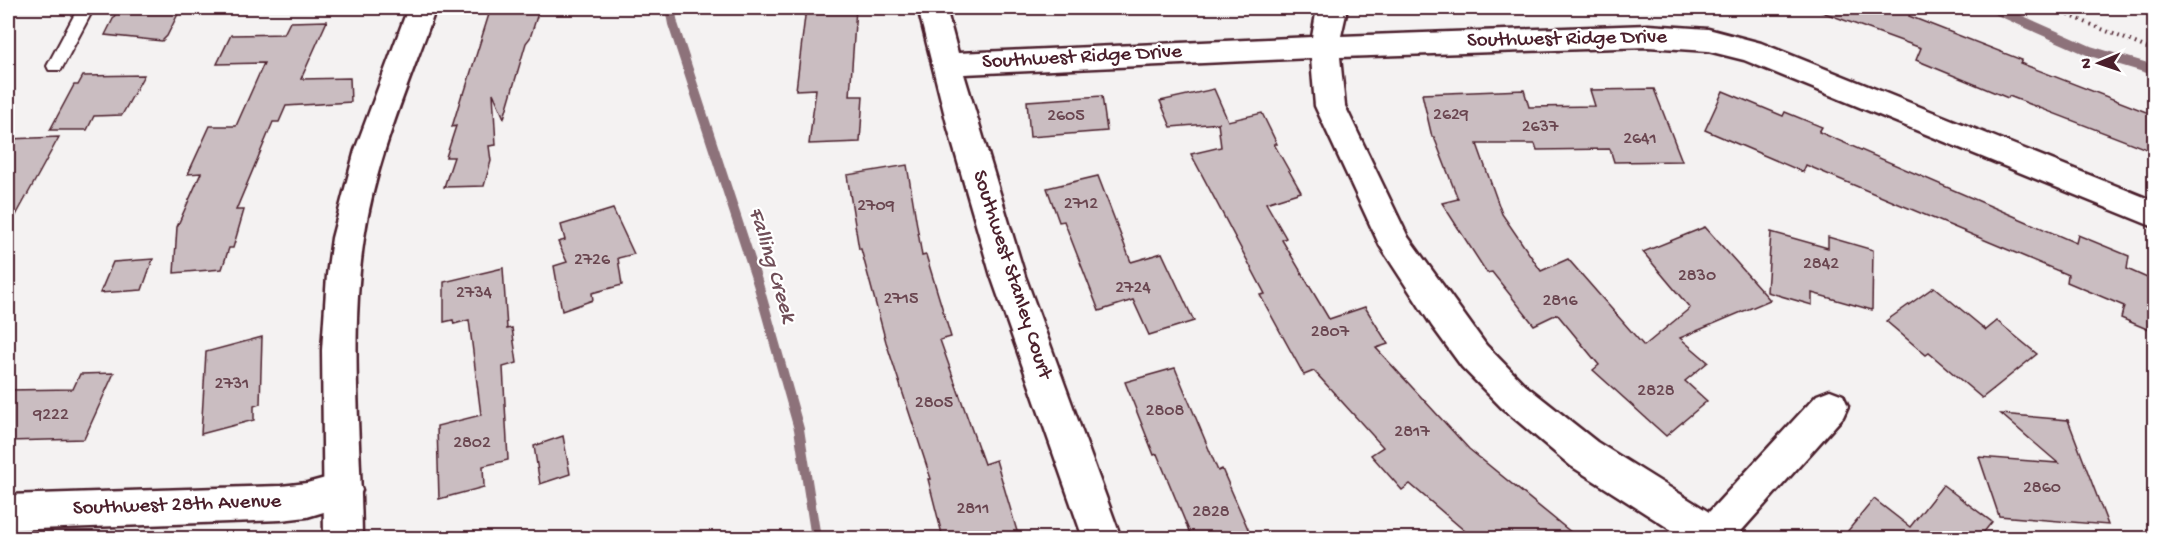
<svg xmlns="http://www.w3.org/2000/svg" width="2162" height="546" viewBox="0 0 2162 546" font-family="'Gochi Hand',sans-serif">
	<rect width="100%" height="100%" fill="#f4f2f2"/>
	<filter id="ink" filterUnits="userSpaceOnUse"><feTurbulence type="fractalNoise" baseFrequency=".0167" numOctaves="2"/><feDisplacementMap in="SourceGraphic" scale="12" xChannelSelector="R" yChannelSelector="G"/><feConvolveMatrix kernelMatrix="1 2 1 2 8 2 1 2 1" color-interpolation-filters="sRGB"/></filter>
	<g filter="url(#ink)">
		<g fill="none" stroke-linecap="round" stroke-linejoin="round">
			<!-- stream -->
			<g stroke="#8d727a" stroke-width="10">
				<polyline points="670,8 673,24 758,284 799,429 816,538"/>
				<polyline points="1993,8 2090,51 2154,70"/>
			</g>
		</g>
		<!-- building -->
		<g fill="#cabdc1" stroke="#4a1f2b" stroke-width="1.5">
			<polygon points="181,8 167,36 162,41 105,35 117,11"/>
			<polygon points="806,8 856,8 850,96 863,96 860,142 809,144 816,89 796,90"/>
			<polygon points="1819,8 1912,8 1909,16 2022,60 2020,63 2154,115 2154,152 2009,96 2008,98 1916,60 1921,48 1819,11"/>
			<polygon points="539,10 530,38 526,43 504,118 493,93 496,145 489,146 491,161 484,186 444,187 454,157 446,157 456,126 452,127 462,94 464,94 490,11"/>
			<polygon points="327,21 301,79 350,78 351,102 286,106 279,122 273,122 236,210 244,210 233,248 229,248 222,269 174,273 177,227 201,173 188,174 210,126 236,126 264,63 217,64 231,35 284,34 290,22"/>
			<polygon points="144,75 122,115 94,116 87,130 50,130 74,85 78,85 83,76"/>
			<polygon points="1214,89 1228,121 1262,113 1277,144 1274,144 1301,192 1266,203 1286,238 1282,240 1329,319 1365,307 1388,344 1376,348 1469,449 1578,538 1473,538 1410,484 1402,490 1371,455 1383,447 1314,371 1304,375 1260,295 1265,294 1191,154 1221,147 1218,123 1220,123 1171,127 1160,101"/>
			<polygon points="1654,89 1682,161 1614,162 1610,149 1537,150 1535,144 1477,144 1502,214 1541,271 1568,259 1644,346 1690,308 1643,252 1705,227 1770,300 1680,338 1708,362 1685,381 1707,401 1666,436 1593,370 1599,365 1557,314 1534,325 1492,272 1487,273 1442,203 1458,199 1434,137 1432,137 1422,94 1524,90 1529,107 1595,106 1590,90"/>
			<polygon points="1723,91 1783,116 1785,112 1822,127 1819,132 2076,243 2078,235 2129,256 2127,269 2154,281 2154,332 2121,318 2124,306 2067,282 2068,275 1806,165 1803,172 1705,130"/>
			<polygon points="1102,96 1107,131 1030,137 1027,101"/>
			<polygon points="59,137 8,230 8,139"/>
			<polygon points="907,165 922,256 926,255 951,337 940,340 984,464 996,460 1019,538 943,538 928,479 931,479 886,342 861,249 859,249 847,175"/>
			<polygon points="1098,176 1131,262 1162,253 1194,321 1149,335 1133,300 1099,311 1064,221 1059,222 1047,188"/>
			<polygon points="613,209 634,254 618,258 622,285 592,293 593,300 562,311 554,266 567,262 558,242 565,240 561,225"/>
			<polygon points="1771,232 1828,248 1828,237 1873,250 1872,310 1812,293 1812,305 1767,292"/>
			<polygon points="153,259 142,290 100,293 113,262"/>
			<polygon points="503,268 507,329 512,328 517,363 503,367 508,460 483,466 484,487 439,499 437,426 481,415 469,320 454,324 453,320 444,322 444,282"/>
			<polygon points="1934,287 1986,330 1997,321 2037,354 1982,398 1929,353 1926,355 1886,321"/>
			<polygon points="262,337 260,404 254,406 254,420 201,434 206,352"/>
			<polygon points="1175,368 1218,471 1222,469 1252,538 1192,538 1157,454 1154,455 1125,382"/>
			<polygon points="114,373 84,439 8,441 8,390 73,389 80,374"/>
			<polygon points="2001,414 2068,420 2108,525 1999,516 1979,457 2058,463"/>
			<polygon points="563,436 570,474 540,484 534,446"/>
			<polygon points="1943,485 1992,522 1979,538 1842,538 1874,499 1910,527"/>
		</g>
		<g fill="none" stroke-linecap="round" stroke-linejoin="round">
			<defs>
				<polygon id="lane" points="78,8 94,8 61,70 49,70 47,66"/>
				<g id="street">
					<polygon points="918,8 946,8 958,53 1312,37 1317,8 1345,8 1346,14 1341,36 1648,25 1708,29 1761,43 2154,201 2154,227 1744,60 1708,51 1648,47 1340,57 1345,106 1408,237 1486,345 1525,385 1597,442 1709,512 1817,395 1830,390 1843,395 1848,406 1843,417 1735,538 1684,538 1571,466 1501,407 1462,367 1432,326 1380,246 1315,106 1311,58 964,74 1025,276 1121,538 1083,538 991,276 948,128"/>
					<polygon points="344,473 357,478 362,490 357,502 307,517 281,520 8,530 8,495 281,486 307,483"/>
				</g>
				<path id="secondary" d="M 408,8 L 436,8 C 409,83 376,158 364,238 C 349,337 361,438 362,538 L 324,538 L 322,350 L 327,275 L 332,238 L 355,150 Z"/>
			</defs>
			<!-- lane casing -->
			<use href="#lane" stroke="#4a1f2b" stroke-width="4"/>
			<!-- street casing -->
			<use href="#street" stroke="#4a1f2b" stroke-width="5"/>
			<!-- secondary casing -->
			<use href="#secondary" stroke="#4a1f2b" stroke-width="5"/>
			<!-- path -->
			<polyline stroke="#4a1f2b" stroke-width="4" stroke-dasharray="1.5 4.5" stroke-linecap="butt" points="2052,8 2154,51"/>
			<!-- lane -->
			<use href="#lane" fill="#fff" fill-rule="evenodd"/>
			<!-- street -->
			<use href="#street" fill="#fff" fill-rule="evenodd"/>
			<!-- secondary -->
			<use href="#secondary" fill="#fff" fill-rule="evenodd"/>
		</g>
	</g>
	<g text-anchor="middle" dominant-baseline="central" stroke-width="4.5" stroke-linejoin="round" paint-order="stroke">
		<!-- number labels -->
		<g font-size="18" fill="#6a4650">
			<text x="1451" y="115">2629</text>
			<text x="1066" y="116">2605</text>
			<text x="1540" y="127">2637</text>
			<text x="1640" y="139">2641</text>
			<text x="1081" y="204">2712</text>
			<text x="876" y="206">2709</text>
			<text x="592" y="260">2726</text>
			<text x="1821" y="264">2842</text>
			<text x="1697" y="276">2830</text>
			<text x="1133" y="288">2724</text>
			<text x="474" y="293">2734</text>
			<text x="901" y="299">2715</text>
			<text x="1560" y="301">2816</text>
			<text x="1330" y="332">2807</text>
			<text x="232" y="384">2731</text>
			<text x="1656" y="391">2828</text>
			<text x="934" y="403">2805</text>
			<text x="1165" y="411">2808</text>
			<text x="51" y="415">9222</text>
			<text x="1412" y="432">2817</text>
			<text x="472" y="443">2802</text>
			<text x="2042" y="488">2860</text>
			<text x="973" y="509">2811</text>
			<text x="1211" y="512">2828</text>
		</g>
		<!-- street labels -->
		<g font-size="21" fill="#4a1f2b" stroke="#fff">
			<text transform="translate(1567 40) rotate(-1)">Southwest Ridge Drive</text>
			<text transform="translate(1082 58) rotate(-3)">Southwest Ridge Drive</text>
			<text transform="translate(1011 275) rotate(72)">Southwest Stanley Court</text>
			<text transform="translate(177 506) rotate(-2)">Southwest 28th Avenue</text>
		</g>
		<!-- water labels -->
		<g font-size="22" font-style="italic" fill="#714f59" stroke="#fff">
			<text transform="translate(771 265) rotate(73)">Falling Creek</text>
		</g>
	</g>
	<!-- margin -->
	<rect width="2162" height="546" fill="none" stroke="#fff" stroke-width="30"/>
	<rect x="15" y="15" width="2132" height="516" fill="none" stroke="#4a1f2b" stroke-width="2" filter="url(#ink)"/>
	<!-- north arrow -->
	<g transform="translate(2099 63) rotate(268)" stroke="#ffffff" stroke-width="4.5" paint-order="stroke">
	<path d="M0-4.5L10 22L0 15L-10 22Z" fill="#4a1f2b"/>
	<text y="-9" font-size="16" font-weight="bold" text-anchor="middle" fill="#4a1f2b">N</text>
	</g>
</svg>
